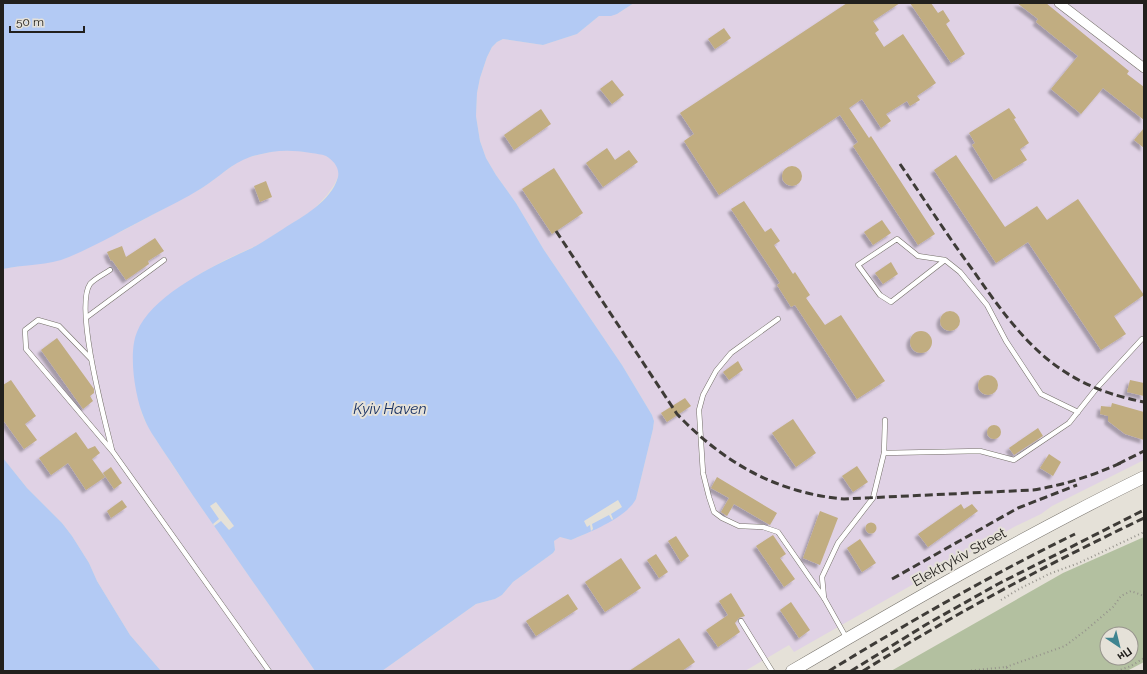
<svg xmlns="http://www.w3.org/2000/svg" width="1147" height="674" viewBox="0 0 1147 674" font-family="Raleway,sans-serif">
	<defs>
		<filter id="shadow"><feDropShadow dx="-3.5" dy="3.5" stdDeviation="1" flood-color="#0004"/></filter>
	</defs>
	<rect width="100%" height="100%" fill="#e5e1d8"/>
	<!-- industrial -->
	<g fill="#e0d2e5">
		<polygon points="634,3 1144,3 1144,460 1052,506 1041,514 1014,527 794,652 789,645 745,671 382,671 476,604 495,599 502,595 513,582 553,553 555,550 554,541 557,538 560,537 571,540 583,535 613,519 636,499 653,429 654,421 652,415 622,365 544,250 516,203 496,175 486,158 480,141 476,116 477,93 480,78 487,57 492,47 497,42 503,39 543,45 577,34 599,16 617,14"/>
		<polygon points="280,150 299,151 323,154 331,159 337,166 339,171 339,175 334,185 327,195 313,210 260,244 225,260 200,274 164,299 141,411 145,421 155,438 179,475 315,671 161,671 130,635 97,581 89,563 72,536 62,523 27,488 3,458 3,269 66,258 126,229 202,188 239,161 249,157"/>
	</g>
	<!-- green -->
	<path fill="#b3c0a0" fill-rule="evenodd" d="M 1144,537 L 1144,662 L 1127,671 L 891,671 L 1063,573 ZM 1107,634 L 1131,634 L 1131,658 L 1107,658 Z"/>
	<!-- water -->
	<g fill="#b3caf4">
		<path d="M 3,3 L 634,3 L 617,14 L 611,16 L 599,16 L 577,34 L 543,45 L 503,39 L 497,42 L 492,47 L 487,57 L 480,78 L 477,93 L 476,116 L 480,141 L 486,158 L 496,175 L 516,203 L 544,250 L 622,365 L 652,415 L 654,421 L 653,429 L 636,499 C 626,518 590,532 571,540 L 560,537 L 554,541 L 555,550 L 553,553 L 513,582 L 502,595 L 495,599 L 476,604 L 382,671 L 315,671 C 275,613 234,555 194,497 C 183,481 173,465 162,449 C 156,439 148,429 144,418 C 135,397 128,353 137,332 C 152,294 217,264 252,248 C 263,242 272,236 283,229 C 303,216 331,202 338,177 C 340,168 333,160 326,156 C 321,154 317,154 311,153 C 288,149 273,150 250,157 C 232,163 218,178 202,188 C 186,198 169,206 152,215 C 125,229 97,245 69,257 C 48,266 25,264 3,269 Z"/>
		<polygon points="3,458 27,488 62,523 72,536 89,563 97,581 130,635 161,671 3,671"/>
	</g>
	<!-- pier -->
	<g fill="#e5e1d8">
		<polygon points="618,500 622,507 611,514 613,519 612,520 609,515 592,524 593,529 591,531 590,525 587,527 584,521"/>
		<polygon points="216,502 234,526 229,530 221,521 214,526 213,524 219,519 210,506"/>
	</g>
	<!-- building -->
	<g fill="#c1ad81" filter="url(#shadow)">
		<polygon points="847,3 900,3 873,21 879,30 875,33 884,47 903,34 936,83 917,96 920,100 910,106 907,101 886,114 891,121 881,128 862,99 849,108 869,138 871,136 935,234 918,245 853,146 858,142 840,115 719,195 684,141 694,134 680,113"/>
		<polygon points="910,3 931,3 938,13 943,10 950,21 946,24 965,54 951,63"/>
		<polygon points="1017,3 1046,3 1129,71 1127,74 1144,87 1144,120 1103,88 1081,114 1051,89 1078,56 1036,22 1038,19"/>
		<polygon points="724,28 731,38 715,49 708,39"/>
		<polygon points="612,80 624,95 612,104 600,89"/>
		<polygon points="1009,108 1016,118 1014,119 1029,143 1020,149 1027,160 994,180 972,145 975,143 969,133"/>
		<polygon points="541,109 551,124 514,150 504,135"/>
		<polygon points="1144,128 1144,148 1134,140"/>
		<polygon points="607,148 615,160 629,150 638,162 603,187 586,163"/>
		<polygon points="956,155 1005,227 1037,206 1047,220 1078,199 1144,295 1114,316 1126,334 1101,350 1028,242 996,263 934,170"/>
		<circle cx="792" cy="176" r="10"/>
		<polygon points="554,168 583,213 552,234 522,189"/>
		<polygon points="266,181 272,197 260,202 254,186"/>
		<polygon points="744,201 765,232 771,228 780,241 774,245 793,274 795,272 810,295 806,298 825,325 841,315 885,381 857,399 795,305 791,307 777,285 780,283 731,209"/>
		<polygon points="882,220 891,233 873,245 864,232"/>
		<polygon points="155,238 164,251 148,261 149,264 126,280 112,260 111,261 107,252 122,246 126,257"/>
		<polygon points="891,262 898,274 883,284 875,273"/>
		<circle cx="950" cy="321" r="10"/>
		<circle cx="921" cy="342" r="11"/>
		<polygon points="57,338 94,389 94,393 90,396 93,401 83,409 41,350"/>
		<polygon points="738,361 743,370 729,380 723,372"/>
		<circle cx="988" cy="385" r="10"/>
		<polygon points="11,380 36,416 25,424 37,440 24,449 3,420 3,385"/>
		<polygon points="1130,380 1144,383 1144,396 1127,392"/>
		<polygon points="685,398 691,406 667,422 661,413"/>
		<polygon points="1112,403 1144,412 1144,440 1125,434 1108,421 1108,416 1100,414 1101,406 1111,407"/>
		<polygon points="793,419 816,453 796,467 772,433"/>
		<circle cx="994" cy="432" r="7"/>
		<polygon points="1038,428 1043,436 1014,455 1009,448"/>
		<polygon points="76,432 88,449 95,446 100,453 92,459 105,477 86,490 68,463 51,475 39,458"/>
		<polygon points="1049,454 1061,462 1053,476 1040,468"/>
		<polygon points="857,466 868,482 853,492 842,476"/>
		<polygon points="111,467 122,483 114,489 103,473"/>
		<polygon points="717,477 777,513 770,525 734,504 727,516 721,512 729,498 711,488"/>
		<polygon points="122,500 127,507 111,518 107,511"/>
		<polygon points="961,504 964,509 972,504 978,511 928,547 918,534"/>
		<polygon points="820,511 838,518 820,565 803,558"/>
		<circle cx="871" cy="528" r="5.5"/>
		<polygon points="773,535 786,554 780,558 795,579 784,587 756,546"/>
		<polygon points="676,536 689,556 681,562 668,541"/>
		<polygon points="860,539 876,563 862,572 847,548"/>
		<polygon points="656,554 668,572 659,578 647,560"/>
		<polygon points="621,558 641,588 605,612 585,582"/>
		<polygon points="731,593 745,616 739,618 735,623 740,632 718,647 706,630 728,615 719,601"/>
		<polygon points="568,594 578,609 536,636 526,621"/>
		<polygon points="791,602 810,630 799,638 780,610"/>
		<polygon points="679,638 695,662 682,671 629,671"/>
	</g>
	<g fill="none" stroke-linecap="round" stroke-linejoin="round">
		<defs>
			<g id="lane">
				<polyline points="945,260 918,256 897,239 858,265 880,295 891,302 945,260 960,272 987,305 1006,341 1041,394 1078,412"/>
				<path d="M 110,270 C 104,274 94,279 90,284 C 74,307 105,421 112,450"/>
				<polyline points="87,317 164,260"/>
				<polyline points="778,319 731,353 716,371 703,395 699,410 703,473 709,497 714,512 722,518 739,526 763,527 778,532 824,598"/>
				<polyline points="91,359 59,326 38,320 25,330 26,349 113,452 269,671"/>
				<polyline points="884,453 980,451 1014,460 1069,423 1096,389 1142,339 1144,339"/>
				<polyline points="741,621 772,671"/>
				<polyline points="847,639 824,598 822,577 838,543 873,498 884,453 885,420"/>
			</g>
			<polyline id="street" points="1059,3 1144,68"/>
			<path id="secondary" d="M 792,671 C 908,603 1024,536 1144,477"/>
		</defs>
		<!-- lane casing -->
		<use href="#lane" stroke="#747069" stroke-width="5.5"/>
		<!-- street casing -->
		<use href="#street" stroke="#747069" stroke-width="10"/>
		<!-- secondary casing -->
		<use href="#secondary" stroke="#747069" stroke-width="13"/>
		<!-- path -->
		<g stroke="#95928b" stroke-width="2" stroke-dasharray="1 3" stroke-linecap="butt">
			<polyline points="1001,600 1019,589 1049,574 1079,563 1144,532"/>
			<polyline points="1006,667 1065,646 1086,630 1113,607 1121,596 1131,591 1144,596"/>
			<polyline points="967,671 1006,667 1011,671"/>
			<polyline points="1117,671 1131,666 1144,658"/>
		</g>
		<!-- lane -->
		<use href="#lane" stroke="#fff" stroke-width="4.5"/>
		<!-- street -->
		<use href="#street" stroke="#fff" stroke-width="9"/>
		<!-- secondary -->
		<use href="#secondary" stroke="#fff" stroke-width="12"/>
		<!-- rail -->
		<g stroke="#3e3b37" stroke-width="3" stroke-dasharray="8 4" stroke-linecap="butt">
			<path d="M 900,164 C 924,199 947,235 972,269 C 1021,339 1055,385 1144,402"/>
			<path d="M 556,231 L 677,414 C 723,462 776,493 844,499 L 1033,490 C 1065,485 1094,475 1123,462"/>
			<polyline points="1118,464 1144,451"/>
			<polyline points="892,579 1018,508 1077,485"/>
			<path d="M 829,671 C 909,622 991,575 1075,534"/>
			<polyline points="851,671 927,624 998,584 1144,510"/>
			<path d="M 863,671 C 954,614 1048,564 1144,518"/>
		</g>
	</g>
	<g text-anchor="middle" dominant-baseline="central" stroke-width="4" stroke-linejoin="round" paint-order="stroke">
		<!-- street labels -->
		<g font-size="14" fill="#22201d" stroke="#e5e1d8">
			<text transform="translate(959 557) rotate(-29)">Elektrykiv Street</text>
		</g>
		<!-- water labels -->
		<g font-size="15" font-style="italic" fill="#183163" stroke="#e5e1d8">
			<text x="390" y="409">Kyiv Haven</text>
		</g>
	</g>
	<!-- border -->
	<rect width="1147" height="674" fill="none" stroke="#22201d" stroke-width="8"/>
	<!-- north arrow -->
	<g transform="translate(1119 646) rotate(145)"><circle r="19" fill="#e5e1d8" stroke="#97948d"/>
	<path d="M0-3L7 15L0 10L-7 15Z" fill="#3f8490"/>
	<text y="-6" font-size="11" font-weight="bold" text-anchor="middle" fill="#22201d">Пн</text>
	</g>
	<!-- scale -->
	<path d="M10 26v6h74v-6" fill="none" stroke="#22201d" stroke-width="2"/>
	<text x="16" y="26" font-size="12" fill="#22201d" stroke="#e5e1d8" stroke-width="3" paint-order="stroke">50 m</text>
</svg>
